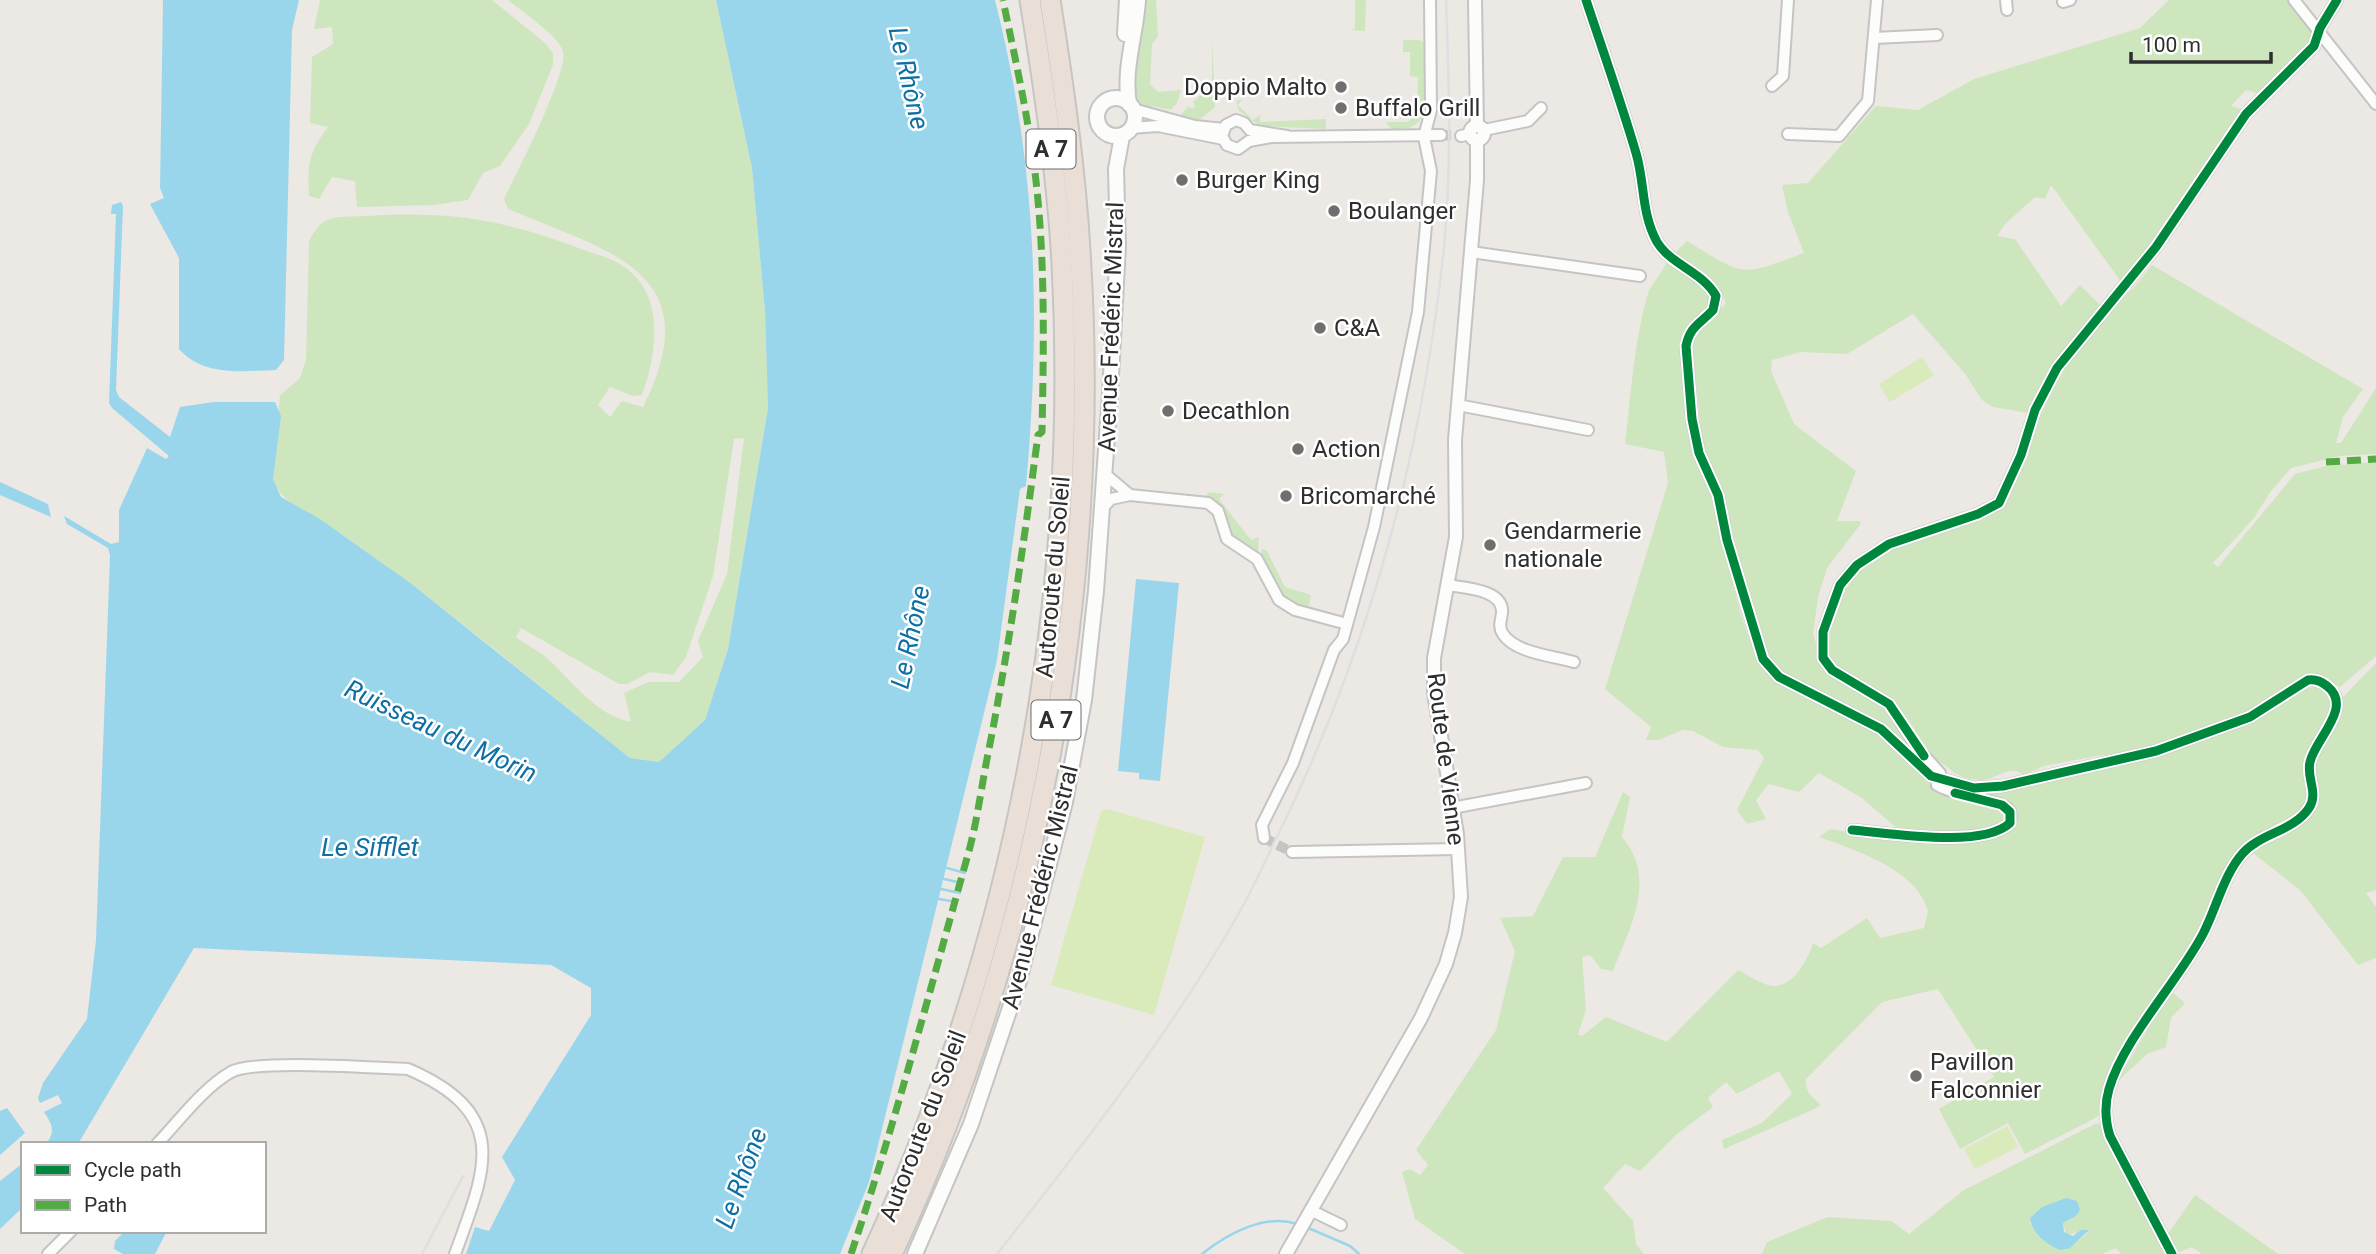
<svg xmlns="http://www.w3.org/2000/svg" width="2376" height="1254" viewBox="0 0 2376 1254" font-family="Roboto,sans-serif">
	<rect width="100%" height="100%" fill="#ece8e4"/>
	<!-- green -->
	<g fill="#cee6be" fill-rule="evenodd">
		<path d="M 320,0 L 492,0 L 545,43 L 553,53 L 553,65 L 529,124 L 500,166 L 483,173 L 468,200 L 434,205 L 357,207 L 355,181 L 332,177 L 319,199 L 309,196 C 307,165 309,152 328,127 L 310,123 L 312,57 L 333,44 L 332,27 L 314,29 Z"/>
		<path d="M 508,0 L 716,0 L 752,168 L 765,311 L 768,408 L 728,649 L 705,720 L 659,762 L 630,758 C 536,683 444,606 346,537 C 325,523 278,503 273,479 L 280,395 L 300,378 L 306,360 L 309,242 C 313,234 316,226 325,221 C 337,215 353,217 367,216 C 450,211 502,219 581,249 C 598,255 620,260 633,274 C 665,305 655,359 642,395 L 633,396 L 610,387 L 598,405 L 610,417 L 622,401 L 643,407 C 711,271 609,252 508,209 L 504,199 C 516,174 569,72 563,51 C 558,35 521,11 508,0 ZM 744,438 L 727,574 L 698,641 L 703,657 L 679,682 L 648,682 L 624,693 L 631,722 C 597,716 572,681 548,659 C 538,650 526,645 516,637 L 521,628 L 619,684 L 627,684 L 650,672 L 673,675 L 686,657 L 713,576 L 734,439 Z"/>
		<polygon points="1144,0 1156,0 1158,36 1152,44 1150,84 1158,92 1181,90 1177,103 1171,110 1152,106 1146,109 1133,95 1132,78"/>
		<polygon points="1355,0 1366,0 1365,31 1348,30 1355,29"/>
		<path d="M 2169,0 L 2291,0 L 2312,32 C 2307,57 2278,77 2261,94 L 2246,90 L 2231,106 L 2244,110 L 2122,283 L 2051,185 L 2045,199 L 2035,197 L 2005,224 L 1997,236 L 2015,239 L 2061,306 L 2080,285 L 2100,305 L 2052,368 L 2028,413 L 1993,407 L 1982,400 L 1966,375 L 1913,314 L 1847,354 L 1801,352 L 1772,360 L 1771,371 L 1794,424 L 1856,471 L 1837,521 L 1860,521 L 1860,525 L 1827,568 L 1818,597 L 1813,634 L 1825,670 L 1889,710 L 1905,739 L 1902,741 L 1883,724 L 1786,676 L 1768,656 L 1729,530 L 1725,497 L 1703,450 L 1692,344 L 1695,333 L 1726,304 C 1719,279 1692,270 1673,255 L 1687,241 C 1746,277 1739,277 1804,253 L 1788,212 L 1782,185 L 1808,183 L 1876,106 L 1918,110 L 1974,79 L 2140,28 Z"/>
		<polygon points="1212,38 1215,107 1198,121 1183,120 1181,114 1189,106 1192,109 1195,106 1193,102 1212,85"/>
		<path d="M 1403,40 L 1419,40 L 1425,43 C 1427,55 1426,67 1426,78 C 1426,108 1429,130 1392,130 L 1386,122 L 1408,122 L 1417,113 L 1418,77 L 1410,76 L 1410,52 L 1403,52 Z"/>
		<polygon points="1236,100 1242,100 1238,105 1253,120 1260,115 1260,122 1326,119 1326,129 1260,126 1239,111"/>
		<path d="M 1667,261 L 1705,288 L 1713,300 C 1701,321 1685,321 1682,349 C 1685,379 1686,410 1691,440 C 1694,461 1707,475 1713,494 C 1729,547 1737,655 1783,686 L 1880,735 L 1901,752 L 1932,786 L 1944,794 L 2002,810 L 2006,819 L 2003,824 L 1972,833 L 1899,830 L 1862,798 L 1819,773 L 1799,792 L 1769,784 L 1756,800 L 1766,819 L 1747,824 L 1737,810 L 1764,758 L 1758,750 L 1723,747 L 1693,731 L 1683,730 L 1659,740 L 1646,740 L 1651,727 L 1605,689 L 1668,483 L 1664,452 L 1625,444 C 1631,394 1634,341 1648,293 C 1650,287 1663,271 1667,261 Z"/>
		<path d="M 2152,265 L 2363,389 L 2343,417 L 2336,443 L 2341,443 L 2376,388 L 2376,454 L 2339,456 L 2291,468 L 2271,491 L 2254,518 L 2213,563 L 2218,567 L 2295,474 L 2326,466 L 2376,462 L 2376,656 L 2340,687 L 2315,675 L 2243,715 L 2179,739 L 2117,757 L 2102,755 L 2044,766 L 2023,775 C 2010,763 1995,781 1981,780 C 1952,779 1953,767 1931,757 L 1888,700 L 1831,662 L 1827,656 L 1826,635 L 1844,585 L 1878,552 L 2004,505 C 2025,448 2048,390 2084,341 C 2105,314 2132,293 2152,265 Z"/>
		<polygon points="1209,492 1224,494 1219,499 1251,540 1259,537 1258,555 1230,534 1206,496"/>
		<polygon points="1262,549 1267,551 1285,587 1311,595 1309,606 1334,614 1284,601 1260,558"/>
		<polygon points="2376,663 2376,890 2366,893 2376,907 2376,958 2358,965 2300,890 2254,854 2252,849 2299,823 2318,793 2315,761 2339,714 2342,698"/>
		<path d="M 2316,686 C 2357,698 2311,738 2307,759 C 2305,774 2310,788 2307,803 L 2291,819 L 2251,840 L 2105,1091 L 2101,1115 L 2025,1154 L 2008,1123 L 1960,1149 L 1939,1109 L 1994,1077 L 1938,989 L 1882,1002 L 1806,1079 C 1805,1092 1812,1097 1821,1105 L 1812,1110 L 1724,1149 L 1722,1140 L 1762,1123 L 1792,1094 L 1779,1071 L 1737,1094 L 1726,1082 L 1708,1098 L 1713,1107 L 1677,1134 L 1640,1171 L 1625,1164 L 1603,1188 L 1633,1221 L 1636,1244 L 1644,1254 L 1465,1254 L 1415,1219 L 1402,1172 L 1410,1169 L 1420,1175 L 1428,1165 L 1416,1150 L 1496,1030 L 1515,951 L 1500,918 L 1533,916 L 1563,857 L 1595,857 L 1623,792 L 1630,797 L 1622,837 C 1658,879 1630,927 1613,971 L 1601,969 L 1590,955 L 1582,957 L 1586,1010 L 1578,1034 L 1582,1036 L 1606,1017 L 1667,1042 L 1738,970 C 1748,975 1758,982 1768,985 C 1791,992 1808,960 1813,943 L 1821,948 L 1867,918 L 1880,938 L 1924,928 L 1928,911 C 1917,870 1856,850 1819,837 L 1830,829 L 1865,835 L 1999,834 L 2015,815 L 1969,794 L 2156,754 L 2204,740 L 2261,717 L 2298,692 Z"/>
		<polygon points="2171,991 2185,1003 2171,1018 2166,1047 2147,1054 2116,1083"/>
		<path d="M 2102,1123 L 2166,1254 L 2121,1254 L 2116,1248 L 2102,1254 L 1762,1254 L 1767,1242 L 1828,1217 L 1891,1221 L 1909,1234 L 1964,1190 L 2095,1124 ZM 2062,1200 L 2080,1210 L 2076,1216 L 2063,1223 L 2066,1234 L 2089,1232 L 2073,1245 L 2055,1248 L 2030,1224 L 2030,1218 L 2042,1207 Z"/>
		<polygon points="2195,1195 2278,1254 2202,1254 2192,1247 2176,1253 2167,1235"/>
	</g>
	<!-- pitch -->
	<g fill="#d9eabb">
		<polygon points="1922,357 1934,375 1890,402 1879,384"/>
		<polygon points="1107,809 1205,837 1154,1015 1051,985 1101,811"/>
		<polygon points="2007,1126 2018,1147 1975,1169 1964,1149"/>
	</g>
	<!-- water -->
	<g fill="#99d6ec">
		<path d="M 163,0 L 299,0 L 292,30 L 284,360 L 276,370 C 241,371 204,377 179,349 L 179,258 L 150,204 L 164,198 L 160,188 Z"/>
		<path d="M 716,0 L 995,0 C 1037,165 1041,318 1026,486 L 1020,489 L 997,660 L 869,1182 L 840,1254 L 466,1254 L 475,1227 L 489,1231 L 515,1180 L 502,1157 L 591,1015 L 591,988 L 551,965 L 194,948 L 78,1144 L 46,1144 C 56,1131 52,1124 44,1112 L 62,1103 L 58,1095 L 40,1103 L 38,1098 L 43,1083 L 87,1019 L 96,940 L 110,555 L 108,548 L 67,524 L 64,516 L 111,544 L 119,542 L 119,510 L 147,448 L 166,459 L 169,456 L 112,408 L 109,403 L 116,214 L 111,214 L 112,205 L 121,202 L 123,206 L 116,390 L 119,397 L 170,437 L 180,407 L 214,402 L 275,402 L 281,416 L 273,479 L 281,497 L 320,519 L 409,582 L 630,758 L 659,762 L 705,720 L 728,649 L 768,408 L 765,311 L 752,168 Z"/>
		<polygon points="0,482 48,504 51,517 0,495"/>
		<polygon points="1136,579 1179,583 1160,781 1139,779 1139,773 1118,771"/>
		<polygon points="7,1108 25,1133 0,1155 0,1111"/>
		<polygon points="23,1163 23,1207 0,1229 0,1181"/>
		<path d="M 2066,1198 L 2077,1201 L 2080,1210 L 2076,1216 L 2063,1223 L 2064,1232 L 2073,1236 L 2081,1230 L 2089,1230 L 2070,1248 L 2060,1250 C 2047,1245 2031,1232 2030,1218 L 2042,1207 Z"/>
		<polygon points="125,1231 167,1231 155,1254 123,1254 114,1249 115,1241"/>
	</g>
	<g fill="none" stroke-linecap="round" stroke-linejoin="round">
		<!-- stream -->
		<g stroke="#99d6ec" stroke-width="2.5">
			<polyline points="947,868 965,873"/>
			<polyline points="944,879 962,883"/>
			<polyline points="941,889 960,893"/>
			<polyline points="939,899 957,902"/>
			<polyline points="1306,1227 1350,1246 1359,1254"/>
			<path d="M 1202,1254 C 1227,1234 1265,1213 1297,1224"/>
		</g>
		<!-- minor-tunnel -->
		<g stroke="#c6c3c0" stroke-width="10" stroke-dasharray="10 5" stroke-linecap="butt">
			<polyline points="1441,135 1461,136"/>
			<polyline points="1264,838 1292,852"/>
		</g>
		<defs>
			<g id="minor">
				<path d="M 1586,0 C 1603,51 1621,102 1636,153 C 1645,183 1641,213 1657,242 C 1671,265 1703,272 1716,296 L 1713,310 C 1700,324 1690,326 1686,346 L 1692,419 L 1699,453 L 1718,495 L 1727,540 L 1763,659 L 1779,677 L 1881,729 L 1931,776 L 1974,788 L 2003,786 L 2156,751 L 2250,717 L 2308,680 C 2316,679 2321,681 2327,686 C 2354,707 2315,739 2310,762 C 2306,778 2319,793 2309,808 C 2294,831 2261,833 2243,853 C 2224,874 2216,909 2203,934 C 2177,983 2124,1038 2109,1089 C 2104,1106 2105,1120 2110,1136 L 2172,1254"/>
				<polyline points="2006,0 2007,10"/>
				<polyline points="2294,0 2376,104"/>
				<polyline points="2063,2 2070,0"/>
				<polyline points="1874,38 1937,35"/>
				<polyline points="1772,86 1783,76 1788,0"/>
				<polyline points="1133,109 1195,126 1224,129"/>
				<polyline points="1131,128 1158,126 1223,139"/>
				<polyline points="1484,130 1528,121 1541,108"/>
				<polyline points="1788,134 1839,136 1868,101 1877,0"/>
				<polyline points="1287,136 1250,130 1244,123 1236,120 1226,125 1222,136 1227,145 1238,149 1249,141 1271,137 1441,135"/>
				<polyline points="1461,136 1470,134"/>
				<polyline points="1471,252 1640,276"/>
				<polyline points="1458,405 1588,430"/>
				<polyline points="1105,474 1130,495"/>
				<polyline points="1102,509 1111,499 1130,495 1208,503 1218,511 1227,539 1257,559 1279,600 1295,610 1347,624"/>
				<path d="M 1448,585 C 1464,588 1504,589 1502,613 C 1501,621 1498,627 1503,634 C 1515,653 1554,656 1574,662"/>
				<polyline points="1452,808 1586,783"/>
				<path d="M 1852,830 C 1889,833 1982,849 2010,823 C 2011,817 2012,812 2007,808 C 1998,800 1955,796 1937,785 L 1940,773 L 1919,750 L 1889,704 L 1832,670 L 1823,658 L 1823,632 L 1840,585 L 1857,565 L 1889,544 L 1978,514 L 1999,503 L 2021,455 L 2035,410 L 2057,368 L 2156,247 L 2246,114 L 2314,46 L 2320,28 L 2337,0"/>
				<polyline points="1264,838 1262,825 1293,763 1334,650 1343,639 1374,527 1418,312 1431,171 1424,137 1431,110 1430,0"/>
				<polyline points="1292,852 1458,849"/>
				<path d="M 157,1144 C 179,1121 203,1088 231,1072 C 255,1059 373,1068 408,1069 C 512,1114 486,1169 455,1254"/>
				<polyline points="1312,1211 1341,1225"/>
				<polyline points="48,1254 71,1231"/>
			</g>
			<g id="tertiary">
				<polyline points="1475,0 1477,126"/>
				<circle cx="1477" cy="133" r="7"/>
				<polyline points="1286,1254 1421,1018 1446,964 1455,933 1461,897 1457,834 1434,693 1434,658 1456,537 1455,440 1477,180 1477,140"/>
			</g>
			<g id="secondary">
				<polyline points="1125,34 1127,0"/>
				<circle cx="1116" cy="117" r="19"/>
				<path d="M 1129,104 C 1123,68 1136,35 1138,0"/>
				<polyline points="915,1254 971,1124 1018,984 1065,802 1084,700 1096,591 1110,394 1118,246 1116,169 1122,136"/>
			</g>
			<g id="motorway">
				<path d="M 872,1254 C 1015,945 1080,603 1062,263 C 1057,174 1044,87 1030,0"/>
				<path d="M 892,1254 C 1037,944 1102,592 1080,250 C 1075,166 1063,83 1050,0"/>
			</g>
		</defs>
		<!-- minor casing -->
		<use href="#minor" stroke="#c5c4c5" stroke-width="14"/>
		<!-- tertiary casing -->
		<use href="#tertiary" stroke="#c5c4c5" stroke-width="16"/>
		<!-- secondary casing -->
		<use href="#secondary" stroke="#c5c4c5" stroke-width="18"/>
		<!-- motorway casing -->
		<use href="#motorway" stroke="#c6c5c4" stroke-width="23"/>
		<!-- minor -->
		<use href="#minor" stroke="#fcfcfb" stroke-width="10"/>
		<!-- tertiary -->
		<use href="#tertiary" stroke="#fcfcfb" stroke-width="12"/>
		<!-- secondary -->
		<use href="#secondary" stroke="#fcfcfb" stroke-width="14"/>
		<!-- motorway -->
		<use href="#motorway" stroke="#eadfd6" stroke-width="19"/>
		<!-- rail -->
		<g stroke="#dfdfe1" stroke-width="2.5">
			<polyline points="422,1254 463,1176"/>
			<path d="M 997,1254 C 1084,1144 1169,1035 1239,913 C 1254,887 1266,859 1279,833 C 1369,649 1423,450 1444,247 C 1452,165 1449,82 1446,0"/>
		</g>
		<!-- quiet -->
		<g stroke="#54ab44" stroke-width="7" stroke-dasharray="14 7" stroke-linecap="butt">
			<polyline points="2326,462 2376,459"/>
			<path d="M 851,1254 C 895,1124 930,990 967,858 C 977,824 981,788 988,754 C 1009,648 1024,542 1038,435 L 1042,432 C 1044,333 1046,229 1029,132 C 1022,88 1012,44 1003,0"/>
		</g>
		<defs>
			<g id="cycleway">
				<path d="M 1586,0 C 1603,51 1621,102 1636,153 C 1645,183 1641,213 1657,242 C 1671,265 1703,272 1716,296 L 1713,310 C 1700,324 1690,326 1686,346 L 1692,419 L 1699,453 L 1718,495 L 1727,540 L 1763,659 L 1779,677 L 1881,729 L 1931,776 L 1974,788 L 2003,786 L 2156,751 L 2250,717 L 2308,680 C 2316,679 2321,681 2327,686 C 2354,707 2315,739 2310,762 C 2306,778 2319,793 2309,808 C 2294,831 2261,833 2243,853 C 2224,874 2216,909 2203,934 C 2177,983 2124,1038 2109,1089 C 2104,1106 2105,1120 2110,1136 L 2172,1254"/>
				<polyline points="1924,756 1889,704 1832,670 1823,658 1823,632 1840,585 1857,565 1889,544 1978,514 1999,503 2021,455 2035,410 2057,368 2156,247 2246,114 2314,46 2320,28 2337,0"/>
				<path d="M 1852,830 C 1889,833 1982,849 2010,823 L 2010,812 L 2002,805 L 1955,793"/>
			</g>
		</defs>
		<!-- cycleway casing -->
		<use href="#cycleway" stroke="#fff" stroke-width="13"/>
		<!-- cycleway -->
		<use href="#cycleway" stroke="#00873e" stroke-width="9"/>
	</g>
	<!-- markers -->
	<g fill="#706f6e" stroke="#fff" stroke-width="2.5">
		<circle cx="1341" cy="87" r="7"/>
		<circle cx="1341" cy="108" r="7"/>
		<circle cx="1182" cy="180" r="7"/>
		<circle cx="1334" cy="211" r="7"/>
		<circle cx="1320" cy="328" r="7"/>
		<circle cx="1168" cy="411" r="7"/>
		<circle cx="1298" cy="449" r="7"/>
		<circle cx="1286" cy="496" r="7"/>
		<circle cx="1490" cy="545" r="7"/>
		<circle cx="1916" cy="1076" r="7"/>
	</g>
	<g text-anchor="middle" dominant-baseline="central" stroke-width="5" stroke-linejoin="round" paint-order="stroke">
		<!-- shield labels -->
		<g fill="#fff" stroke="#6d6d6d" stroke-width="2">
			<rect x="1026.5" y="129.5" width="49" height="39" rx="5"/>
			<rect x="1031.5" y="700.5" width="49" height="39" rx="5"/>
		</g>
		<g font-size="23" font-weight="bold" fill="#2e2e2e">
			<text x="1051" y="149">A 7</text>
			<text x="1056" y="720">A 7</text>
		</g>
		<!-- poi labels -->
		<g font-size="24" fill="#2e2e2e" stroke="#fff" text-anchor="start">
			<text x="1327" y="87" text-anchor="end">Doppio Malto</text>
			<text x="1355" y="108">Buffalo Grill</text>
			<text x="1196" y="180">Burger King</text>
			<text x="1348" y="211">Boulanger</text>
			<text x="1334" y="328">C&amp;A</text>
			<text x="1182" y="411">Decathlon</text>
			<text x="1312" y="449">Action</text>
			<text x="1300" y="496">Bricomarché</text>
			<text x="1504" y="531">Gendarmerie<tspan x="1504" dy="28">nationale</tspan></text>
			<text x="1930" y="1062">Pavillon<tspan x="1930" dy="28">Falconnier</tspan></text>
		</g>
		<!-- street labels -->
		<g font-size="24" fill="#2e2e2e" stroke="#fff">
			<text transform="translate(1111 327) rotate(-88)">Avenue Frédéric Mistral</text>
			<text transform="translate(1053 577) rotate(-85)">Autoroute du Soleil</text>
			<text transform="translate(1446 759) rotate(83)">Route de Vienne</text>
			<text transform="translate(1040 887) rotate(-76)">Avenue Frédéric Mistral</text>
			<text transform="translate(923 1126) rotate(-69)">Autoroute du Soleil</text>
		</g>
		<!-- water labels -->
		<g font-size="26" font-style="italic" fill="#0d6fa3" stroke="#fff">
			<text transform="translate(909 78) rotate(77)">Le Rhône</text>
			<text transform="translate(910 637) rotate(-78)">Le Rhône</text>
			<text transform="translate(441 731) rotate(25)">Ruisseau du Morin</text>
			<text x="370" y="847">Le Sifflet</text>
			<text transform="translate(741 1178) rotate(-70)">Le Rhône</text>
		</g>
	</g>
	<!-- legend -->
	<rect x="21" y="1142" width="245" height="91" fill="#ffffff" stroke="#ababab" stroke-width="2"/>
	<rect x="35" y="1165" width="35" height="10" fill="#00873e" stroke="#ababab" stroke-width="2"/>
	<text x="84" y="1177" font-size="21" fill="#2e2e2e">Cycle path</text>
	<rect x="35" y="1200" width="35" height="10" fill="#54ab44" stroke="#ababab" stroke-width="2"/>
	<text x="84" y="1212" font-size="21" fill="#2e2e2e">Path</text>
	<!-- scale -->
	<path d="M2131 52v10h140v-10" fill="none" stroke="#2e2e2e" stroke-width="3.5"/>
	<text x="2142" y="52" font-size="21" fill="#2e2e2e" stroke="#ffffff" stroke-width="5" paint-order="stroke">100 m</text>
</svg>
